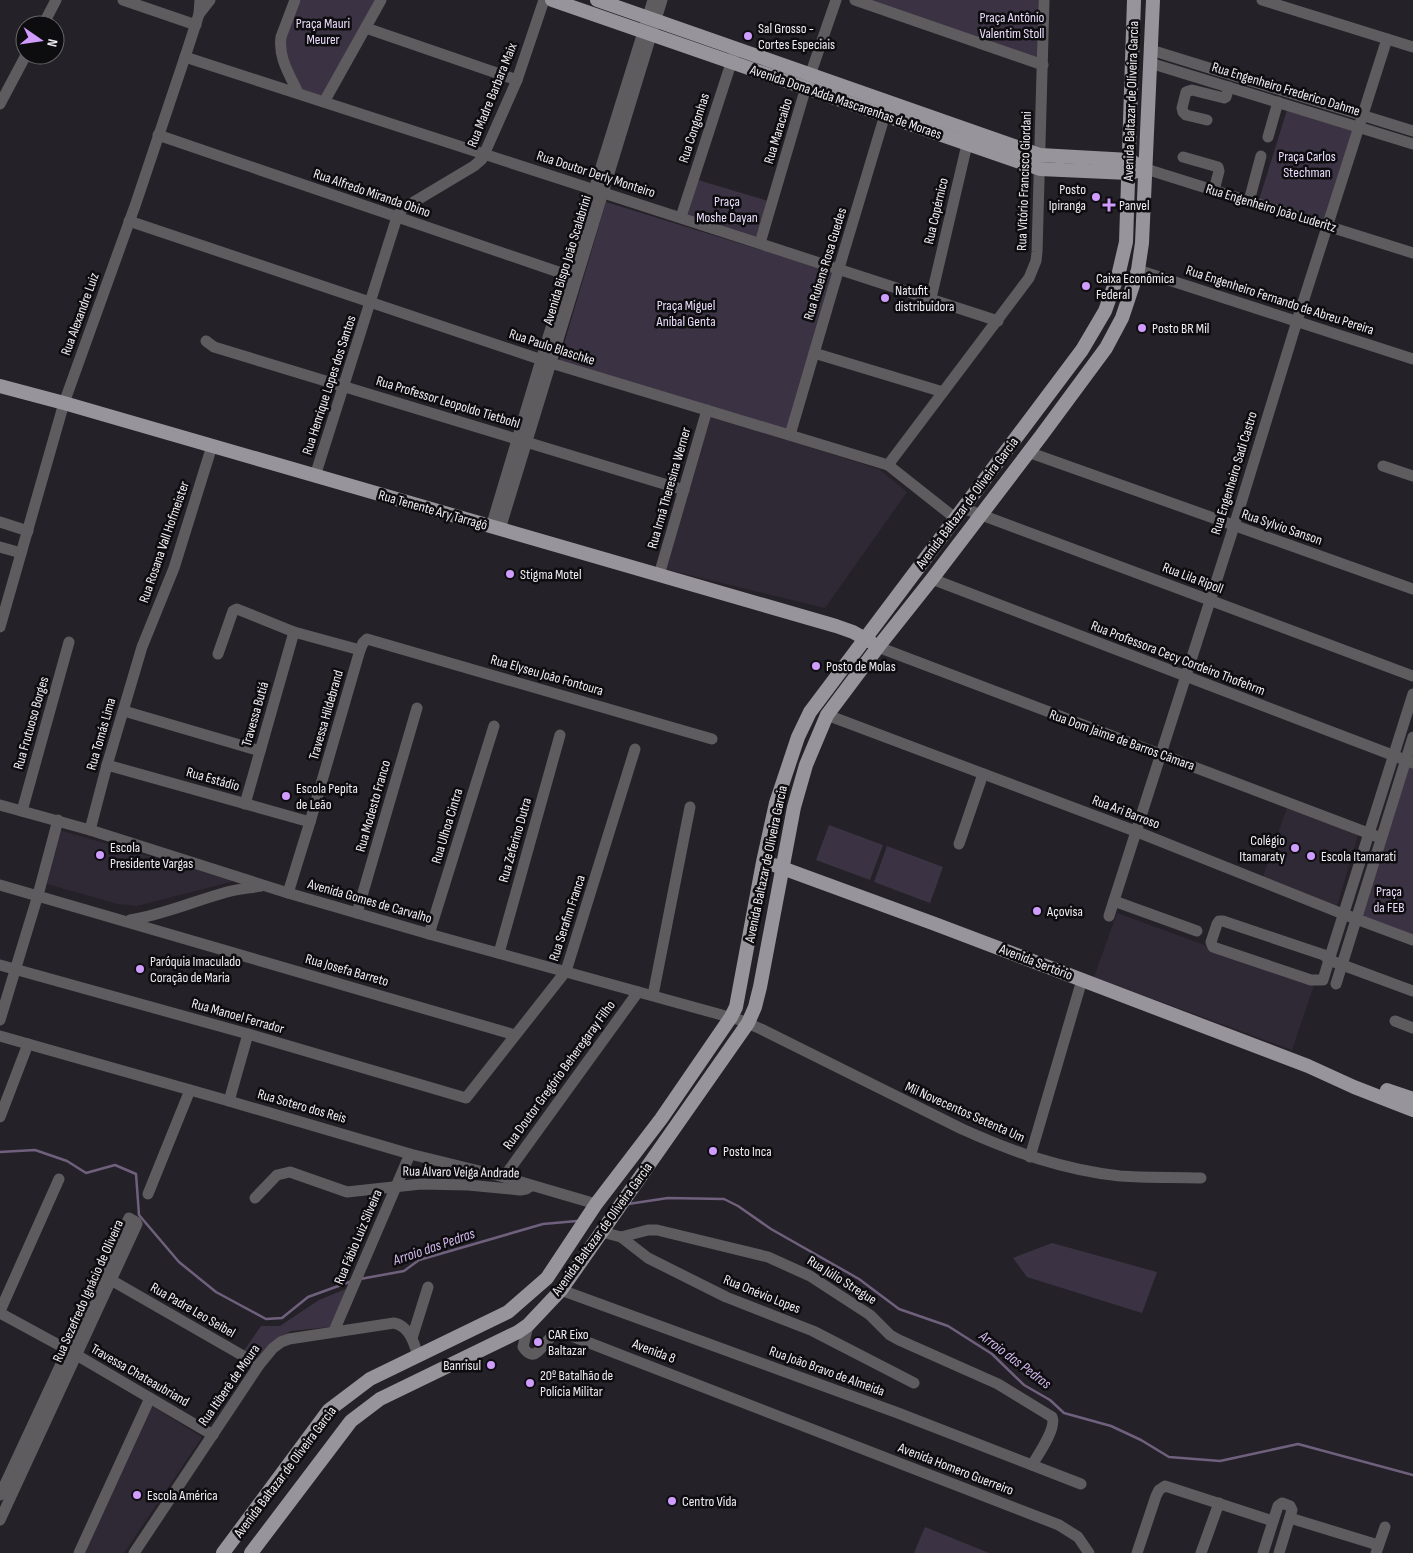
<svg xmlns="http://www.w3.org/2000/svg" width="1413" height="1553" viewBox="0 0 1413 1553" font-family="'Sofia Sans Condensed',sans-serif">
	<rect width="100%" height="100%" fill="#252128"/>
	<!-- built -->
	<g fill="#2f2935">
		<polygon points="711,416 879,469 907,492 825,608 665,569"/>
		<polygon points="1288,805 1358,835 1337,906 1263,877"/>
		<polygon points="59,830 234,881 137,906 118,904 47,884"/>
		<polygon points="1117,913 1314,985 1292,1050 1094,977"/>
		<polygon points="152,1406 202,1437 124,1553 84,1553"/>
	</g>
	<!-- green -->
	<g fill="#3b3343">
		<polygon points="301,0 375,0 321,99 300,92 282,49"/>
		<polygon points="866,0 1038,0 1037,60"/>
		<polygon points="1288,107 1355,128 1326,221 1259,200"/>
		<polygon points="698,180 768,201 756,238 687,218"/>
		<polygon points="606,202 832,272 788,430 559,361"/>
		<polygon points="1408,767 1413,768 1413,936 1359,915"/>
		<polygon points="829,825 883,845 870,880 816,860"/>
		<polygon points="887,846 943,867 930,903 874,882"/>
		<polygon points="1052,1243 1157,1272 1142,1313 1027,1277 1013,1258"/>
		<polygon points="348,1288 330,1327 291,1331 271,1342 258,1361 243,1352 261,1326 280,1326 319,1300"/>
		<polygon points="925,1527 989,1553 914,1553"/>
	</g>
	<g fill="none" stroke-linecap="round" stroke-linejoin="round">
		<!-- stream -->
		<g stroke="#6f617d" stroke-width="2.5">
			<polyline points="0,1152 35,1150 67,1161 86,1173 115,1165 136,1174 139,1215 179,1262 216,1292 266,1319 282,1318 308,1297 352,1281"/>
			<polyline points="628,1204 668,1198 724,1199 738,1206 771,1229 859,1279 899,1309 948,1326 992,1354 1024,1385 1050,1400 1064,1413 1111,1426 1141,1440 1169,1457 1220,1461 1298,1444 1413,1475"/>
			<polyline points="360,1279 404,1271 419,1260 543,1224 577,1221"/>
		</g>
		<!-- minor -->
		<g stroke="#5e5c5f" stroke-width="11">
			<polyline points="123,0 196,25"/>
			<path d="M 295,0 L 281,37 C 278,58 290,75 298,93"/>
			<polyline points="855,0 1043,65"/>
			<polyline points="1262,0 1413,47"/>
			<polyline points="199,14 210,0"/>
			<polyline points="43,25 56,0"/>
			<polyline points="366,28 517,80"/>
			<polyline points="1151,50 1413,131"/>
			<polyline points="185,57 998,321"/>
			<polyline points="1150,63 1413,144"/>
			<polyline points="324,102 381,0"/>
			<polyline points="0,104 26,55"/>
			<polyline points="1207,120 1186,115 1183,112 1182,108 1186,92 1192,90 1224,98 1226,97 1229,87"/>
			<polyline points="158,135 573,277"/>
			<polyline points="1268,137 1278,102"/>
			<polyline points="1183,157 1218,167 1219,171 1214,190"/>
			<polyline points="1146,169 1413,253"/>
			<polyline points="1249,201 1261,156"/>
			<polyline points="681,217 736,48"/>
			<polyline points="129,221 551,363 888,465 955,518"/>
			<polyline points="760,243 806,87 836,0"/>
			<polyline points="1138,270 1413,359"/>
			<polyline points="931,298 969,136"/>
			<polyline points="206,341 214,347 684,490"/>
			<polyline points="814,353 943,392"/>
			<polyline points="790,435 839,268 887,108"/>
			<polyline points="1028,452 1413,589"/>
			<polyline points="888,465 1029,278 1036,261 1037,252 1044,0"/>
			<polyline points="1383,466 1413,476"/>
			<polyline points="315,476 397,217 402,209 474,166 482,159 517,80 544,0"/>
			<polyline points="963,508 1413,676"/>
			<polyline points="0,522 28,531"/>
			<polyline points="491,527 541,360 653,0"/>
			<polyline points="500,529 662,0"/>
			<polyline points="0,547 21,553"/>
			<polyline points="659,575 707,410"/>
			<polyline points="932,579 1413,763"/>
			<polyline points="0,627 64,403 136,203 185,57 199,14 200,0"/>
			<polyline points="878,647 1381,838"/>
			<polyline points="218,654 233,611 237,609 294,632 360,650"/>
			<polyline points="1413,694 1329,960 1323,980 1311,980 1213,947 1211,942 1217,924 1219,921 1223,921 1324,955 1329,960 1413,991"/>
			<polyline points="124,711 260,751"/>
			<polyline points="827,715 1135,831 1343,914 1413,940"/>
			<polyline points="107,765 310,822"/>
			<polyline points="245,804 294,632"/>
			<path d="M 0,805 L 90,830 L 288,893 L 429,934 L 740,1020 L 761,1029 L 962,1129 C 1013,1152 1064,1170 1120,1176 C 1147,1178 1174,1177 1201,1178"/>
			<polyline points="22,811 69,642"/>
			<polyline points="90,830 107,765 142,647 174,568 212,446"/>
			<polyline points="959,844 983,774"/>
			<polyline points="0,885 515,1035"/>
			<polyline points="288,893 310,822 360,650 363,643 367,639 712,739"/>
			<polyline points="1114,901 1197,931"/>
			<polyline points="357,913 417,708"/>
			<polyline points="1109,916 1234,526 1297,321 1387,39"/>
			<path d="M 130,920 C 163,915 194,901 227,892 C 238,889 250,888 261,886"/>
			<polyline points="429,934 494,726"/>
			<polyline points="499,953 560,735"/>
			<polyline points="0,965 248,1034 466,1098 566,971 635,749"/>
			<polyline points="1336,984 1413,737"/>
			<polyline points="653,995 690,807"/>
			<polyline points="0,1020 38,895 58,820"/>
			<polyline points="1395,1021 1413,1028"/>
			<polyline points="0,1036 229,1101 410,1154 504,1177 596,1204"/>
			<polyline points="229,1101 248,1034"/>
			<polyline points="0,1117 28,1044"/>
			<polyline points="1030,1157 1082,980"/>
			<polyline points="504,1177 638,992"/>
			<polyline points="148,1194 190,1090"/>
			<polyline points="255,1198 277,1175 290,1172 347,1192 421,1184 468,1185 520,1190 526,1189 531,1186"/>
			<polyline points="602,1232 621,1237 648,1258 726,1297 813,1331 914,1383"/>
			<path d="M 621,1237 L 648,1230 L 657,1230 L 768,1257 L 810,1276 L 870,1315 L 890,1335 L 899,1340 L 998,1384 L 1052,1417 C 1057,1428 1038,1455 1032,1465"/>
			<polyline points="111,1280 259,1365"/>
			<polyline points="561,1290 898,1413 1081,1484"/>
			<polyline points="0,1311 59,1179"/>
			<polyline points="0,1313 68,1350 213,1435"/>
			<path d="M 528,1325 L 523,1347 C 537,1368 545,1336 557,1333 C 561,1332 565,1334 569,1335 L 1059,1525 L 1078,1537 L 1089,1553"/>
			<polyline points="334,1331 410,1154"/>
			<polyline points="412,1338 428,1287"/>
			<polyline points="0,1495 129,1218 136,1222 137,1224 0,1520"/>
			<polyline points="1290,1518 1378,1545"/>
			<polyline points="79,1553 150,1398"/>
			<path d="M 134,1553 L 259,1365 L 273,1348 L 281,1342 L 289,1339 L 394,1323 C 409,1326 414,1342 418,1356"/>
			<polyline points="1137,1553 1156,1496 1159,1490 1165,1486 1273,1521"/>
			<polyline points="1201,1553 1219,1503"/>
			<polyline points="1263,1553 1278,1506 1282,1503 1290,1506 1292,1510 1279,1553"/>
			<polyline points="1376,1553 1385,1527"/>
		</g>
		<!-- major -->
		<g stroke="#98949c" stroke-width="14">
			<polyline points="552,0 1040,169 1129,173 1138,171"/>
			<polyline points="597,0 1040,155 1130,160 1136,164"/>
			<polyline points="0,386 64,403 836,626 853,632 871,642"/>
			<polyline points="774,865 935,924 1308,1066 1354,1087 1413,1110"/>
			<polyline points="1387,1090 1413,1099"/>
			<polyline points="223,1553 329,1410 370,1379 508,1312 547,1278 596,1204 661,1119 731,1017 736,1007 763,862 776,803 798,737 810,712 1082,350 1105,311 1119,272 1126,242 1134,0"/>
			<polyline points="251,1553 351,1421 380,1399 518,1332 528,1325 561,1290 748,1023 755,1007 760,987 794,807 806,765 827,715 878,647 932,579 1041,436 1106,348 1122,318 1138,270 1142,243 1153,0"/>
		</g>
	</g>
	<!-- markers -->
	<g fill="#d09dff" stroke="#0d0c0f" stroke-width="2">
		<circle cx="748" cy="36" r="5"/>
		<circle cx="1096" cy="197" r="5"/>
		<path d="M1106.5 197.5h5v5h5v5h-5v5h-5v-5h-5v-5h5z"/>
		<circle cx="1086" cy="286" r="5"/>
		<circle cx="885" cy="298" r="5"/>
		<circle cx="1142" cy="328" r="5"/>
		<circle cx="510" cy="574" r="5"/>
		<circle cx="816" cy="666" r="5"/>
		<circle cx="286" cy="796" r="5"/>
		<circle cx="1295" cy="848" r="5"/>
		<circle cx="100" cy="855" r="5"/>
		<circle cx="1311" cy="856" r="5"/>
		<circle cx="1037" cy="911" r="5"/>
		<circle cx="140" cy="969" r="5"/>
		<circle cx="713" cy="1151" r="5"/>
		<circle cx="538" cy="1342" r="5"/>
		<circle cx="491" cy="1365" r="5"/>
		<circle cx="530" cy="1383" r="5"/>
		<circle cx="137" cy="1495" r="5"/>
		<circle cx="672" cy="1501" r="5"/>
	</g>
	<g text-anchor="middle" dominant-baseline="central" stroke-width="5" stroke-linejoin="round" paint-order="stroke">
		<!-- park labels -->
		<g font-size="14" fill="#ecddfd" stroke="#0d0c0f">
			<text x="1012" y="17">Praça Antônio<tspan x="1012" dy="16">Valentim Stoll</tspan></text>
			<text x="323" y="23">Praça Mauri<tspan x="323" dy="16">Meurer</tspan></text>
			<text x="1307" y="156">Praça Carlos<tspan x="1307" dy="16">Stechman</tspan></text>
			<text x="727" y="201">Praça<tspan x="727" dy="16">Moshe Dayan</tspan></text>
			<text x="686" y="305">Praça Miguel<tspan x="686" dy="16">Aníbal Genta</tspan></text>
			<text x="1389" y="891">Praça<tspan x="1389" dy="16">da FEB</tspan></text>
		</g>
		<!-- poi labels -->
		<g font-size="14" fill="#f0edf2" stroke="#0d0c0f" text-anchor="start">
			<text x="758" y="28">Sal Grosso -<tspan x="758" dy="16">Cortes Especiais</tspan></text>
			<text x="1086" y="189" text-anchor="end">Posto<tspan x="1086" dy="16">Ipiranga</tspan></text>
			<text x="1119" y="205">Panvel</text>
			<text x="1096" y="278">Caixa Econômica<tspan x="1096" dy="16">Federal</tspan></text>
			<text x="895" y="290">Natufit<tspan x="895" dy="16">distribuidora</tspan></text>
			<text x="1152" y="328">Posto BR Mil</text>
			<text x="520" y="574">Stigma Motel</text>
			<text x="826" y="666">Posto de Molas</text>
			<text x="296" y="788">Escola Pepita<tspan x="296" dy="16">de Leão</tspan></text>
			<text x="1285" y="840" text-anchor="end">Colégio<tspan x="1285" dy="16">Itamaraty</tspan></text>
			<text x="110" y="847">Escola<tspan x="110" dy="16">Presidente Vargas</tspan></text>
			<text x="1321" y="856">Escola Itamarati</text>
			<text x="1047" y="911">Açovisa</text>
			<text x="150" y="961">Paróquia Imaculado<tspan x="150" dy="16">Coração de Maria</tspan></text>
			<text x="723" y="1151">Posto Inca</text>
			<text x="548" y="1334">CAR Eixo<tspan x="548" dy="16">Baltazar</tspan></text>
			<text x="481" y="1365" text-anchor="end">Banrisul</text>
			<text x="540" y="1375">20º Batalhão de<tspan x="540" dy="16">Polícia Militar</tspan></text>
			<text x="147" y="1495">Escola América</text>
			<text x="682" y="1501">Centro Vida</text>
		</g>
		<!-- street labels -->
		<g font-size="14" fill="#f0edf2" stroke="#0d0c0f">
			<text transform="translate(1286 89) rotate(17)">Rua Engenheiro Frederico Dahme</text>
			<text transform="translate(492 95) rotate(-68)">Rua Madre Barbara Maix</text>
			<text transform="translate(1131 101) rotate(-88)">Avenida Baltazar de Oliveira Garcia</text>
			<text transform="translate(846 102) rotate(19)">Avenida Dona Adda Mascarenhas de Moraes</text>
			<text transform="translate(694 128) rotate(-72)">Rua Congonhas</text>
			<text transform="translate(778 131) rotate(-73)">Rua Maracaibo</text>
			<text transform="translate(596 174) rotate(18)">Rua Doutor Derly Monteiro</text>
			<text transform="translate(1024 181) rotate(-88)">Rua Vitório Francisco Giordani</text>
			<text transform="translate(372 193) rotate(19)">Rua Alfredo Miranda Obino</text>
			<text transform="translate(1271 208) rotate(17)">Rua Engenheiro João Luderitz</text>
			<text transform="translate(936 211) rotate(-77)">Rua Copérnico</text>
			<text transform="translate(567 260) rotate(-73)">Avenida Bispo João Scalabrini</text>
			<text transform="translate(825 264) rotate(-73)">Rua Rubens Rosa Guedes</text>
			<text transform="translate(1280 300) rotate(18)">Rua Engenheiro Fernando de Abreu Pereira</text>
			<text transform="translate(80 314) rotate(-70)">Rua Alexandre Luiz</text>
			<text transform="translate(552 347) rotate(18)">Rua Paulo Blaschke</text>
			<text transform="translate(329 385) rotate(-72)">Rua Henrique Lopes dos Santos</text>
			<text transform="translate(448 402) rotate(17)">Rua Professor Leopoldo Tietbohl</text>
			<text transform="translate(1234 473) rotate(-73)">Rua Engenheiro Sadi Castro</text>
			<text transform="translate(669 488) rotate(-74)">Rua Irmã Theresina Werner</text>
			<text transform="translate(967 503) rotate(-53)">Avenida Baltazar de Oliveira Garcia</text>
			<text transform="translate(433 510) rotate(16)">Rua Tenente Ary Tarragô</text>
			<text transform="translate(1282 527) rotate(19)">Rua Sylvio Sanson</text>
			<text transform="translate(164 542) rotate(-71)">Rua Rosana Vall Hofmeister</text>
			<text transform="translate(1193 578) rotate(21)">Rua Lila Ripoll</text>
			<text transform="translate(1178 658) rotate(21)">Rua Professora Cecy Cordeiro Thofehrm</text>
			<text transform="translate(547 675) rotate(16)">Rua Elyseu João Fontoura</text>
			<text transform="translate(255 714) rotate(-74)">Travessa Butiá</text>
			<text transform="translate(326 715) rotate(-74)">Travessa Hildebrand</text>
			<text transform="translate(31 723) rotate(-74)">Rua Frutuoso Borges</text>
			<text transform="translate(101 734) rotate(-74)">Rua Tomás Lima</text>
			<text transform="translate(1122 740) rotate(20)">Rua Dom Jaime de Barros Câmara</text>
			<text transform="translate(213 779) rotate(16)">Rua Estádio</text>
			<text transform="translate(373 806) rotate(-74)">Rua Modesto Franco</text>
			<text transform="translate(1126 812) rotate(21)">Rua Ari Barroso</text>
			<text transform="translate(447 826) rotate(-73)">Rua Ulhoa Cintra</text>
			<text transform="translate(515 840) rotate(-74)">Rua Zeferino Dutra</text>
			<text transform="translate(766 864) rotate(-78)">Avenida Baltazar de Oliveira Garcia</text>
			<text transform="translate(370 901) rotate(16)">Avenida Gomes de Carvalho</text>
			<text transform="translate(567 918) rotate(-72)">Rua Serafim Franca</text>
			<text transform="translate(1036 962) rotate(21)">Avenida Sertório</text>
			<text transform="translate(347 970) rotate(16)">Rua Josefa Barreto</text>
			<text transform="translate(238 1016) rotate(16)">Rua Manoel Ferrador</text>
			<text transform="translate(559 1075) rotate(-54)">Rua Doutor Gregório Beheregaray Filho</text>
			<text transform="translate(302 1106) rotate(16)">Rua Sotero dos Reis</text>
			<text transform="translate(965 1112) rotate(24)">Mil Novecentos Setenta Um</text>
			<text transform="translate(461 1172) rotate(1)">Rua Álvaro Veiga Andrade</text>
			<text transform="translate(602 1229) rotate(-54)">Avenida Baltazar de Oliveira Garcia</text>
			<text transform="translate(358 1237) rotate(-67)">Rua Fábio Luiz Silveira</text>
			<text transform="translate(842 1280) rotate(32)">Rua Júlio Stregue</text>
			<text transform="translate(88 1291) rotate(-66)">Rua Sezefredo Ignácio de Oliveira</text>
			<text transform="translate(762 1294) rotate(22)">Rua Onévio Lopes</text>
			<text transform="translate(193 1310) rotate(30)">Rua Padre Leo Seibel</text>
			<text transform="translate(654 1351) rotate(21)">Avenida 8</text>
			<text transform="translate(827 1371) rotate(20)">Rua João Bravo de Almeida</text>
			<text transform="translate(140 1375) rotate(30)">Travessa Chateaubriand</text>
			<text transform="translate(229 1385) rotate(-55)">Rua Itiberê de Moura</text>
			<text transform="translate(956 1469) rotate(21)">Avenida Homero Guerreiro</text>
			<text transform="translate(285 1472) rotate(-53)">Avenida Baltazar de Oliveira Garcia</text>
		</g>
		<!-- water labels -->
		<g font-size="15" font-style="italic" fill="#d3b9ed" stroke="#0d0c0f">
			<text transform="translate(434 1247) rotate(-19)">Arroio das Pedras</text>
			<text transform="translate(1015 1360) rotate(37)">Arroio das Pedras</text>
		</g>
	</g>
	<!-- north arrow -->
	<g transform="translate(40 40) rotate(103)"><circle r="24" fill="#0d0c0f" stroke="#68666a"/>
	<path d="M0-4L9 19L0 12L-9 19Z" fill="#d09dff"/>
	<text y="-8" font-size="14" font-weight="bold" text-anchor="middle" fill="#f0edf2">N</text>
	</g>
</svg>
